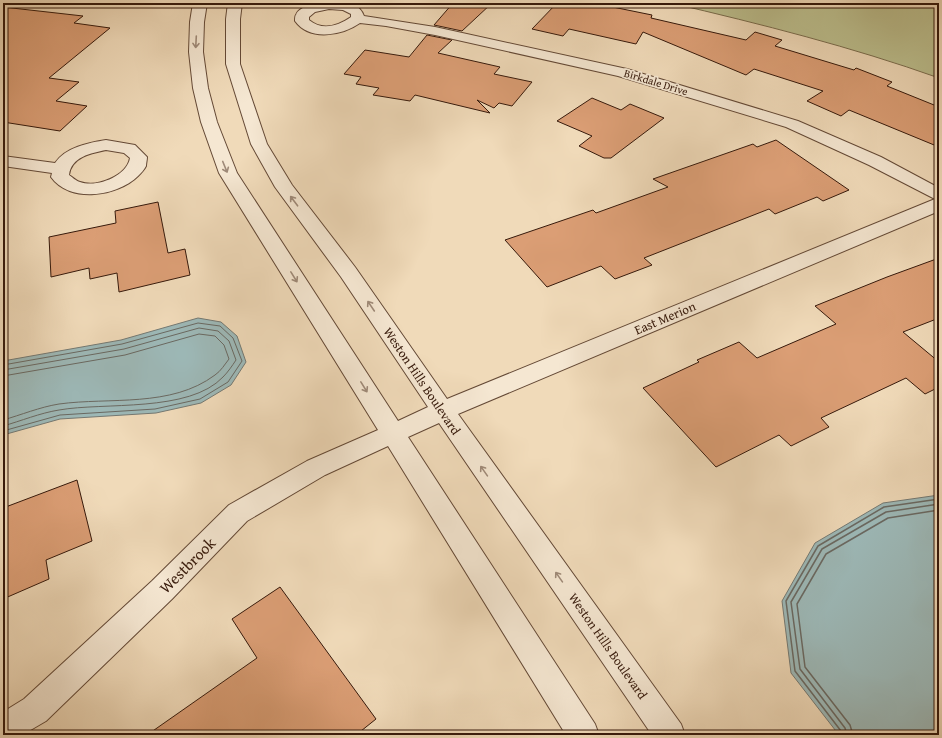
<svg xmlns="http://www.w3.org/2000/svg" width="942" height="738" viewBox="0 0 942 738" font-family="'Gentium Book Plus',serif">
	<rect width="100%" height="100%" fill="#f0dab9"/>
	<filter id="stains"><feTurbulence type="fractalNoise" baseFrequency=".005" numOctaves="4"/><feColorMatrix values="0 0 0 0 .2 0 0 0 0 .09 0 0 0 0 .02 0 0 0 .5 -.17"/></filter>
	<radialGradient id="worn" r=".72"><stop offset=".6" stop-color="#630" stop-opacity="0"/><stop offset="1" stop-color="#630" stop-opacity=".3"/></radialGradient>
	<!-- green -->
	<path fill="#bcbf8e" stroke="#796c4c" d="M 671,3 L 939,3 L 939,78 C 852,47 761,24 671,3 Z"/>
	<!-- water -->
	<g fill="#9db9b8" stroke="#747973">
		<polygon points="198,318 221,322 237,336 246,362 231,385 201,403 156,413 60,419 3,435 3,361 121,340"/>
		<polygon points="939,495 939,735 839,735 791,673 782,601 815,543 883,503"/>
	</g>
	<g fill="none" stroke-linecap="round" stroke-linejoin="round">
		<!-- shore-far1 -->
		<g stroke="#6a6962" stroke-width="1">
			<polyline points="3,365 122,344 198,323 220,326 233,338 242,361 228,382 200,399 155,409 60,415 3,431"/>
			<path d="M 3,370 L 124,349 L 199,328 L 218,331 L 229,341 L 236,360 C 232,366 228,372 223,377 C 189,413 104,402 59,410 C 40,413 21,421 3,426"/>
			<path d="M 3,376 L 125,355 L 199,334 L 215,336 L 224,345 L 229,359 C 225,364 221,371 215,375 C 171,408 110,397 59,404 C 40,407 21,415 3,420"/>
		</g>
		<!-- shore -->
		<g stroke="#6a6962" stroke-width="1.5">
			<polyline points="842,735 841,731 795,671 786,601 818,546 884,507 939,499"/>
			<polyline points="847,735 845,728 800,669 791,602 822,549 886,512 939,504"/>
			<polyline points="853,735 850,725 805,667 797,604 826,554 888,518 939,510"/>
		</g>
	</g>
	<!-- building -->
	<g fill="#db9e75" stroke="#36190b">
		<polygon points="453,3 492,3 462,31 434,25"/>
		<polygon points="557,3 593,3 652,15 651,18 746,40 755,32 782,40 775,46 854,70 856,68 892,82 887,86 939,107 939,147 849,110 841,116 807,101 823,91 754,69 746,75 643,32 636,44 569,29 563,36 532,29"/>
		<polygon points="3,7 83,16 74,23 110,28 49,78 79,82 56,101 87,106 60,131 3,122"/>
		<polygon points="427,35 452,40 438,53 500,67 494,74 532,82 512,106 499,103 494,108 477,100 490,113 415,95 410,101 373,95 379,88 356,84 361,77 344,74 365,50 409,57"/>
		<polygon points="592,98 621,110 630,104 664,118 611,158 604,158 579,146 592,136 557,121"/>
		<polygon points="776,140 849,190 823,201 817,197 775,214 769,209 644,258 652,265 615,279 601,266 547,287 505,240 593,210 596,213 668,187 653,179 753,144 757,147"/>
		<polygon points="158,202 168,253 185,249 190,275 119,292 117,273 90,279 89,268 51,277 49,237 116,223 115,211"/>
		<polygon points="939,258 939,318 903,332 939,362 939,387 925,394 906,378 821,418 829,427 791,446 779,435 716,467 643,388 699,362 697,360 739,342 757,358 836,324 815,306 887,277"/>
		<polygon points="77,480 92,541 46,560 49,579 3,599 3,508"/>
		<polygon points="280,587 376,719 356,735 147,735 257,658 232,619"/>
	</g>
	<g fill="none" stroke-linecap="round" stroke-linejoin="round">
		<defs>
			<g id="minor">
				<path d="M 193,3 L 207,3 L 204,22 L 203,52 L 208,88 L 217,122 L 237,173 L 398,421 L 428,407 L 341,277 L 275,187 L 251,144 L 226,64 L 226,19 L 228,3 L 242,3 L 240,19 L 240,64 L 267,144 L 292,185 L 355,267 L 447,399 L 935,199 L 869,165 L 786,127 L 618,76 L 435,35 L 386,26 L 360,23 C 343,35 310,42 295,21 C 295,20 295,15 296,15 C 300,1 344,0 354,5 C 359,7 362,11 364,16 L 435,27 L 627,69 L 798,121 L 881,157 L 939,188 L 939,211 L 458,414 L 681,724 L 685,735 L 652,735 L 439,423 L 408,437 L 595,724 L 599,735 L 566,735 L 388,446 L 325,475 L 247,521 L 172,599 L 46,721 L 22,735 L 3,735 L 3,712 L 24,699 L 152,581 L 229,505 L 307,461 L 378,430 L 219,173 L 201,122 L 193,88 L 189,52 L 190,22 ZM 329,9 L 343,10 L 351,14 L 351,17 C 338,26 322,31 309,20 L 309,17 L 315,12 Z"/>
				<path d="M 106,140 L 135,145 L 147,157 C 147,160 146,163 146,166 C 144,170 141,173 138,176 C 118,196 70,204 51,177 L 52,173 L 3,166 L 3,156 L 55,163 C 66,147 88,143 106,140 ZM 106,150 L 124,153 L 130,158 C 127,176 97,188 80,182 C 76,181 72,177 69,175 C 71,157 91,153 106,150 Z"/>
			</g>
		</defs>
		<!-- minor casing -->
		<use href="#minor" stroke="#644936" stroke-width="2"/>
		<!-- minor -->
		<use href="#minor" fill="#f5e7d2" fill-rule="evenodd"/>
	</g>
	<!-- one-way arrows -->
	<defs><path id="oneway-shaft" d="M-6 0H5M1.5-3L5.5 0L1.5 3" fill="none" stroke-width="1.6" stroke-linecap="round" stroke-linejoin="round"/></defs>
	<g stroke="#9f8a78">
		<use href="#oneway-shaft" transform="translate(196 42) rotate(93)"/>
		<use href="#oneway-shaft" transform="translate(225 167) rotate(68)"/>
		<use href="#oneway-shaft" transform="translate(294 201) rotate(-127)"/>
		<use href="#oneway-shaft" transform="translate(294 277) rotate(58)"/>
		<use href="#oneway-shaft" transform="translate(371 306) rotate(-124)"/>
		<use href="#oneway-shaft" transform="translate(364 387) rotate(58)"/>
		<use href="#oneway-shaft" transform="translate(484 471) rotate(-125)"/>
		<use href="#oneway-shaft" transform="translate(559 577) rotate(-125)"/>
	</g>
	<g text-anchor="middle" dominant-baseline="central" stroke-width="3.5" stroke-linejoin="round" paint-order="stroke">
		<!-- far-street labels -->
		<g font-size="11" fill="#36190b" stroke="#f5e7d2">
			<text transform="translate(656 82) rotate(17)">Birkdale Drive</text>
		</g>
		<!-- street labels -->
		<g font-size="13" fill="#36190b" stroke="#f5e7d2">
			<text transform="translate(665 318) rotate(-23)">East Merion</text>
			<text transform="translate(422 381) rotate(56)">Weston Hills Boulevard</text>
			<text transform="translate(608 646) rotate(55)">Weston Hills Boulevard</text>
		</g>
		<!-- near-street labels -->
		<g font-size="16" fill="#36190b" stroke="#f5e7d2">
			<text transform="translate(187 565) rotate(-45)">Westbrook</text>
		</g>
	</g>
	<!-- margin -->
	<rect width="942" height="738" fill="none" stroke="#f0dab9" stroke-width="16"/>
	<rect x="4" y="4" width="934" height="730" fill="none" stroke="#36190b" stroke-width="2"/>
	<rect x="8" y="8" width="926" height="722" fill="none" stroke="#36190b"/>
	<rect width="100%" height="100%" filter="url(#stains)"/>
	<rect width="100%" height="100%" fill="url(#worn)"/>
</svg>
